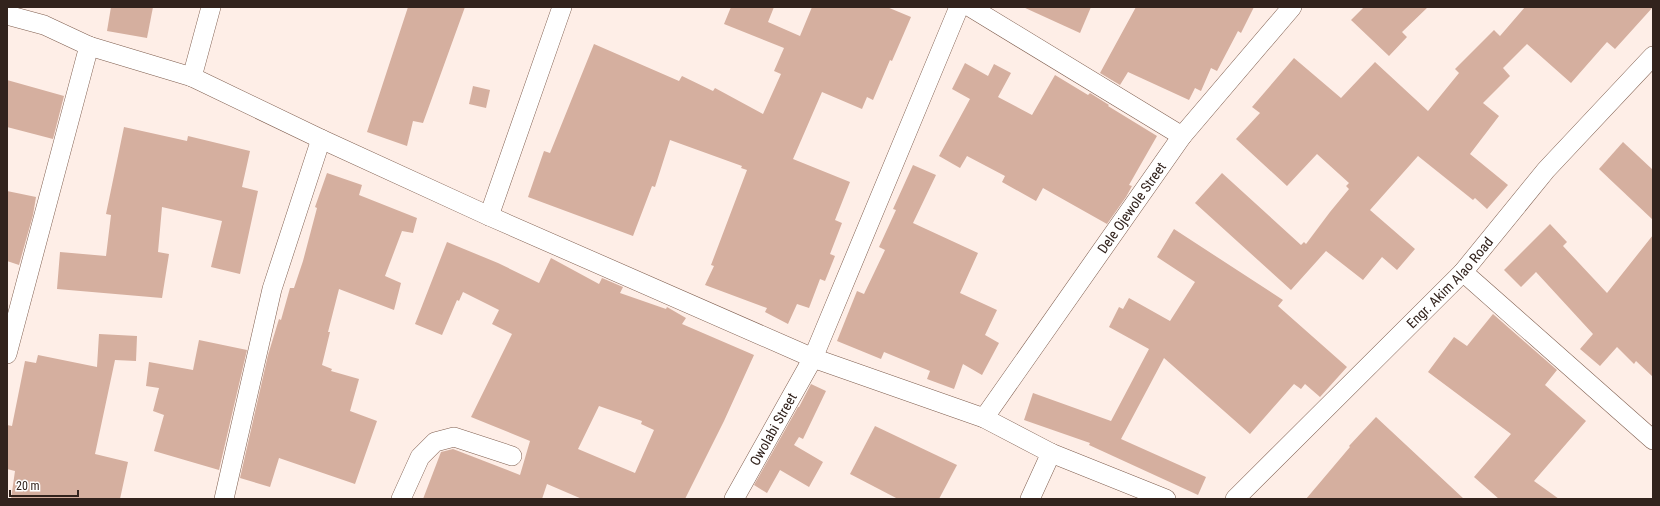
<svg xmlns="http://www.w3.org/2000/svg" width="1660" height="506" viewBox="0 0 1660 506" font-family="'Roboto Condensed',sans-serif">
	<rect width="100%" height="100%" fill="#feeee7"/>
	<!-- building -->
	<g fill="#d5af9f" fill-rule="evenodd">
		<polygon points="111,7 153,7 147,38 107,31"/>
		<polygon points="408,7 465,7 423,123 413,121 407,146 367,132"/>
		<polygon points="731,7 774,7 768,22 800,36 812,7 887,7 911,17 892,61 890,60 873,100 867,97 862,109 822,92 793,159 850,182 835,220 842,223 830,254 835,256 825,281 820,279 809,308 797,304 788,324 765,312 767,308 705,285 714,266 711,265 747,170 741,168 742,166 670,140 655,187 652,186 633,236 528,197 544,151 550,153 594,44 679,81 682,76 713,91 715,88 763,114 781,74 774,71 784,48 724,24"/>
		<polygon points="1023,7 1091,7 1080,33"/>
		<polygon points="1136,7 1254,7 1241,33 1238,31 1217,71 1211,68 1201,91 1195,88 1189,100 1128,72 1120,85 1100,73"/>
		<polygon points="1364,7 1428,7 1402,32 1407,37 1389,56 1351,20"/>
		<polygon points="1525,7 1653,7 1615,49 1607,42 1571,83 1527,44 1503,68 1510,76 1483,103 1499,116 1470,154 1508,185 1487,209 1475,198 1473,200 1418,156 1370,210 1415,249 1397,270 1382,257 1363,280 1326,251 1291,290 1195,203 1222,173 1301,245 1304,242 1306,244 1330,212 1349,189 1346,186 1349,183 1317,154 1287,186 1236,139 1260,113 1252,107 1294,58 1341,98 1375,62 1428,111 1459,73 1455,69 1494,30 1500,36"/>
		<polygon points="965,63 988,76 994,64 1011,73 998,97 1032,115 1055,75 1088,95 1090,93 1109,105 1108,106 1157,136 1129,185 1132,186 1126,197 1107,224 1043,188 1036,201 1002,182 1005,176 967,156 960,168 939,156 970,99 952,89"/>
		<polygon points="7,80 64,96 53,139 7,127"/>
		<polygon points="473,86 490,90 486,108 469,104"/>
		<polygon points="124,127 187,141 188,136 250,151 242,187 258,191 240,274 211,267 222,221 162,207 158,252 169,254 162,298 57,289 60,252 106,256 111,215 106,214"/>
		<polygon points="1623,142 1653,170 1653,220 1599,169"/>
		<polygon points="913,165 936,175 913,223 978,253 960,293 997,310 985,335 999,343 982,375 963,364 954,389 927,379 930,371 884,352 881,359 837,341 857,291 864,294 885,250 879,247 896,210 893,209"/>
		<polygon points="327,173 362,185 359,195 417,218 413,233 402,231 385,276 401,283 394,310 339,289 328,332 330,332 322,365 332,369 331,371 359,379 350,411 377,421 355,484 279,458 270,487 240,478 268,355 279,319 281,320 290,288 294,288 303,261 317,208 315,207"/>
		<polygon points="7,191 36,197 33,215 19,265 7,261"/>
		<polygon points="1550,224 1567,242 1563,246 1607,293 1653,235 1653,377 1636,361 1634,364 1617,347 1600,366 1580,349 1593,334 1536,272 1521,287 1504,270"/>
		<polygon points="1174,229 1283,300 1278,306 1347,367 1320,397 1305,384 1301,389 1294,384 1250,434 1164,358 1121,439 1206,477 1198,495 1089,445 1090,443 1024,420 1033,393 1111,421 1149,349 1109,327 1119,307 1123,309 1129,298 1170,321 1195,282 1157,257"/>
		<path d="M 447,242 L 498,263 L 539,283 L 551,258 L 599,284 L 602,278 L 623,287 L 620,293 L 666,309 L 667,307 L 686,318 L 682,324 L 754,355 L 724,421 L 685,499 L 582,499 L 547,484 L 542,499 L 423,499 L 441,452 L 453,449 L 520,475 L 530,441 L 471,417 L 512,334 L 492,324 L 499,310 L 463,292 L 459,301 L 457,300 L 442,335 L 415,324 ZM 599,406 L 642,421 L 641,424 L 654,430 L 635,473 L 578,449 Z"/>
		<polygon points="1493,314 1557,370 1545,385 1586,421 1534,481 1559,499 1499,499 1474,477 1511,434 1428,372 1454,337 1467,346"/>
		<polygon points="99,334 137,336 136,361 115,360 95,454 128,462 120,499 11,499 15,471 7,469 7,425 12,426 25,361 36,363 38,355 97,367"/>
		<polygon points="199,340 247,350 219,470 154,451 164,415 153,411 159,388 146,386 149,362 193,370"/>
		<polygon points="811,384 826,391 803,439 799,437 794,445 823,462 809,487 780,470 767,493 754,485 798,407 799,407"/>
		<polygon points="1376,417 1464,499 1306,499 1350,447 1349,446"/>
		<polygon points="875,426 957,465 939,499 898,499 850,474"/>
	</g>
	<g fill="none" stroke-linecap="round" stroke-linejoin="round">
		<defs>
			<g id="street">
				<polyline points="970,7 1182,136"/>
				<polyline points="7,15 44,25 89,46 192,77 321,139 489,216 813,358 984,418 1051,453 1166,499"/>
				<polyline points="192,77 211,7"/>
				<polyline points="489,216 562,7"/>
				<polyline points="1463,272 1653,440"/>
				<polyline points="7,354 89,46"/>
				<path id="s1" d="M 984,418 L 1182,136 L 1292,7"/>
				<polyline points="224,499 272,289 321,139"/>
				<polyline points="401,499 420,457 435,442 454,437 512,456"/>
				<path id="s2" d="M 734,499 L 813,358 L 959,7"/>
				<polyline points="1030,499 1051,453"/>
				<path id="s3" d="M 1235,499 L 1463,272 L 1546,170 L 1653,56"/>
			</g>
		</defs>
		<!-- street casing -->
		<use href="#street" stroke="#7f5e4f" stroke-width="20"/>
		<!-- street -->
		<use href="#street" stroke="#fff" stroke-width="19"/>
	</g>
	<g text-anchor="middle" dominant-baseline="central" stroke-width="4" stroke-linejoin="round" paint-order="stroke">
		<!-- street labels -->
		<g font-size="14" fill="#32231d" stroke="#fff">
			<text stroke="none"><textPath href="#s1" startOffset="257">Dele Ojewole Street</textPath></text>
			<text stroke="none"><textPath href="#s3" startOffset="305">Engr. Akim Alao Road</textPath></text>
			<text stroke="none"><textPath href="#s2" startOffset="80">Owolabi Street</textPath></text>
		</g>
	</g>
	<!-- border -->
	<rect width="1660" height="506" fill="none" stroke="#32231d" stroke-width="16"/>
	<!-- scale -->
	<path d="M10 490v6h68v-6" fill="none" stroke="#32231d" stroke-width="2"/>
	<text x="16" y="490" font-size="12" fill="#32231d" stroke="#ffffff" stroke-width="3" paint-order="stroke">20 m</text>
</svg>
